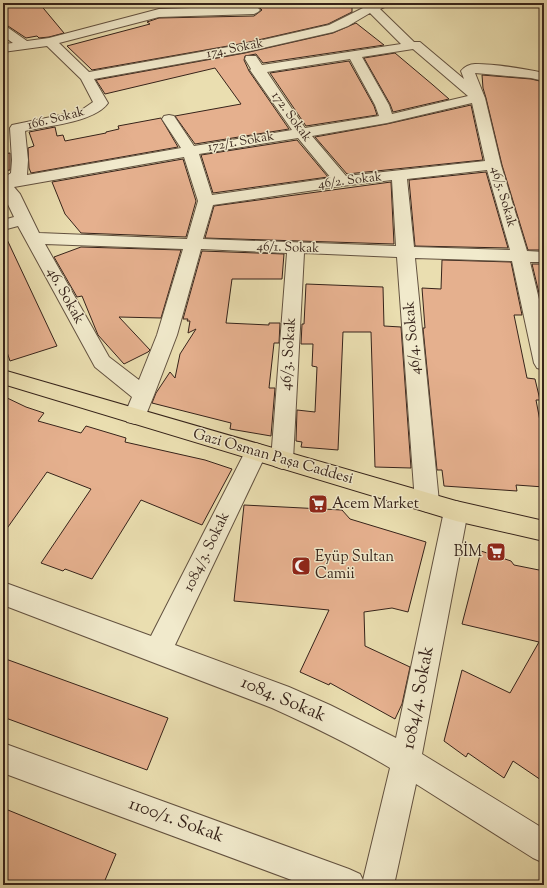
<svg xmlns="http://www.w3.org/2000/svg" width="547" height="888" viewBox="0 0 547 888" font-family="'Sorts Mill Goudy',serif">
	<rect width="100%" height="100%" fill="#eadeb0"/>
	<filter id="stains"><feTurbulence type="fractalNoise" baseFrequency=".005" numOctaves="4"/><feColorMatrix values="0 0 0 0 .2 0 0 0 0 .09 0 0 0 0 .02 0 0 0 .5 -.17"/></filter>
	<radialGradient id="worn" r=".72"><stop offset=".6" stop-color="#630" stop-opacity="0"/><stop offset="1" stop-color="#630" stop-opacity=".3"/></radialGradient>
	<!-- building -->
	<g fill="#e5b08e" stroke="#36231a">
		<polygon points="3,3 39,3 64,33 49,37 39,38 37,36 26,38 8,26 3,25"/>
		<polygon points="165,3 187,3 188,7 166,7"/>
		<polygon points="258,3 352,3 352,12 328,24 245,43 92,70 67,46 150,24 147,22 159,18 254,16 262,10 258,6"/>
		<polygon points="356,23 384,45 263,63 256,54 245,56 244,60 249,71 289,129 195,144 175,116 241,104 215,68 105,94 96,80 245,53 333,33"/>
		<polygon points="395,53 433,85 449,99 393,112 390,104 364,58"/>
		<polygon points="349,61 374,106 377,115 306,126 270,73"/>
		<polygon points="482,75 531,79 544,82 544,250 528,250 502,165 486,98 483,88"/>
		<polygon points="471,105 483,160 347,174 315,137 387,124"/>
		<polygon points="161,118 178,147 31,173 29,168 28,148 34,146 29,132 55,127 57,136 63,135 65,141 106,133 106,132 119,129 118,126"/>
		<polygon points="297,140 328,177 213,193 201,155"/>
		<polygon points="10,153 10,170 3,171 3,154"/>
		<polygon points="183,159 196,201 186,237 81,233 65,214 52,182"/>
		<polygon points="486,172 508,248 415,246 409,180"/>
		<polygon points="391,182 394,244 205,238 214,206"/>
		<polygon points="3,231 57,346 10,361 3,340"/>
		<polygon points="81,247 181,250 161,318 119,317 150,350 148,352 124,364 98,335 82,296 77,297 54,257"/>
		<polygon points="202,251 284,254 282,279 232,279 226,323 269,325 269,323 280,323 279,343 274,343 269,388 275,388 271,436 230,429 231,423 152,403 156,393 170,372 175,378 180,354 196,329 188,333 190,321 187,321 188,319 183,319"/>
		<polygon points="442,260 511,262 522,315 514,315 527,378 535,379 540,400 536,400 544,442 544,487 516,485 517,491 444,486 442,470 437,470 423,328 425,328 422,288 441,289"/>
		<polygon points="532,264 544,264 544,314"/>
		<polygon points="306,284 383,287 384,326 401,327 411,468 375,467 371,332 343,332 338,450 301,447 302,442 296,441 297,410 315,412 317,367 312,366 313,344 301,344 302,324 304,324"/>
		<polygon points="3,396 26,407 44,413 38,421 81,433 86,426 126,438 125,442 205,460 232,469 202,525 141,500 92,579 65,569 63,571 41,563 91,489 47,472 3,534"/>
		<polygon points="244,505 342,510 350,519 426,542 408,612 392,608 364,612 365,646 410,667 402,704 395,719 330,683 329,685 300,672 329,610 234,601"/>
		<polygon points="481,551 511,561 514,565 544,571 544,782 513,761 504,778 468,753 466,757 444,741 462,670 510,693 539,642 462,624"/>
		<polygon points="3,658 168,718 147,770 3,717"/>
		<polygon points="3,808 116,854 103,885 13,885 3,881"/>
	</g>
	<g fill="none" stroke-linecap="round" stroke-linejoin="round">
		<defs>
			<g id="minor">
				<path d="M 363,3 L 391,3 L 389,5 L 380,9 L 414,42 L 420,42 L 464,79 L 461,71 C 464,67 470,64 475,64 C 494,64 525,69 544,73 L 544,81 L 531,78 L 475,73 L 485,98 L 501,165 L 527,251 L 544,252 L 544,262 L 530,262 L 544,320 L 544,370 L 537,368 L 534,363 L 512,261 L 415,258 L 439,502 L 435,509 L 427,512 L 419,509 L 415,502 L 397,257 L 304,253 L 293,460 L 290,466 L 282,469 L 274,466 L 271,460 L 287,253 L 201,249 L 177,335 L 154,395 L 143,422 L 135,424 L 127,422 L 124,416 L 132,397 L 95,367 L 18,226 L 3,230 L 3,220 L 14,217 L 3,194 L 3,178 L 11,173 L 12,160 L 10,128 L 12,125 L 80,111 L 93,102 L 81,79 L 47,46 L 3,52 L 3,44 L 13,43 L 3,36 L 3,26 L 7,27 L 27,41 L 49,38 L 159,9 L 254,6 L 258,8 L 260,10 L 258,12 L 254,14 L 159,17 L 59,43 L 89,72 L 245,44 L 329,25 L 365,7 ZM 370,13 L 401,44 L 262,65 L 256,56 L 246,56 L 245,59 L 251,69 L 250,70 L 292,130 L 194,146 L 174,116 L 169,115 L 164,116 L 162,119 L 181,148 L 27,175 L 28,160 L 25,131 C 47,126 95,122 108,103 L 94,79 L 245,52 L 333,32 L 348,26 ZM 413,49 L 468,96 L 392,114 L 389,105 L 362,57 ZM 350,59 L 375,105 L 379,116 L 305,128 L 267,72 ZM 472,103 L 485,161 L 346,176 L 312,136 L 387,123 ZM 298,138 L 331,178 L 212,195 L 199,154 ZM 184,157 L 198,201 L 187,239 L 39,233 L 20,194 L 14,187 ZM 487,170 L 510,250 L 414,247 L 407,179 ZM 392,180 L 396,246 L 203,239 L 213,205 L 342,186 ZM 45,244 L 183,249 L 157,335 L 139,380 L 109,357 Z"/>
				<path d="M 256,443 L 264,446 L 267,452 L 175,645 L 289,687 L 330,705 L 396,738 L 444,511 L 448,504 L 456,501 L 464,504 L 468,511 L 422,754 L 544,829 L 544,863 L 533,858 L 416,784 L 394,885 L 305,885 L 3,773 L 3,743 L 349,869 L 360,874 L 363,880 L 390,768 C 352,745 312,726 272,708 L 3,605 L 3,582 L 151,636 L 248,446 Z"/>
			</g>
			<polygon id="major" points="3,370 456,501 544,521 544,541 456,521 3,384"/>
		</defs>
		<!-- minor casing -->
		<use href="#minor" stroke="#635240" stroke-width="2"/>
		<!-- major casing -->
		<use href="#major" stroke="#36231a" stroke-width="2"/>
		<!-- minor -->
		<use href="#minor" fill="#f1eacc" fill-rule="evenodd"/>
		<!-- major -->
		<use href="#major" fill="#eadeb0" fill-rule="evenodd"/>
	</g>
	<!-- icons -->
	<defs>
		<symbol id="supermarket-square" viewBox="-11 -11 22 22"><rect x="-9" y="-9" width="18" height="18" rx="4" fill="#8f2418" stroke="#f1eacc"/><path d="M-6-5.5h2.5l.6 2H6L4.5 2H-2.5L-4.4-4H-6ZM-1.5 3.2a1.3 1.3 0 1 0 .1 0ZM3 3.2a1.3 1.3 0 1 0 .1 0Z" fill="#fff"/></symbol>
		<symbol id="mosque-square" viewBox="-11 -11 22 22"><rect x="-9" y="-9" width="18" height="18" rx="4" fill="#8f2418" stroke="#f1eacc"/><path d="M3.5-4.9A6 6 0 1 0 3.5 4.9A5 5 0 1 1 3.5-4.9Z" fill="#fff"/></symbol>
	</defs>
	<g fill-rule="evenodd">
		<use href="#supermarket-square" x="307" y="493" width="22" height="22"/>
		<use href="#supermarket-square" x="485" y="541" width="22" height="22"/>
		<use href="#mosque-square" x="290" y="555" width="22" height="22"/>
	</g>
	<g text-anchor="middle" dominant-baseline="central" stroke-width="3" stroke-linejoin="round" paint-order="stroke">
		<!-- far-street labels -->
		<g font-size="13" fill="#36231a" stroke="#f1eacc">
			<text transform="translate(235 49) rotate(-11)">174. Sokak</text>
			<text transform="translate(291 117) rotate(54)">172. Sokak</text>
			<text transform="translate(56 119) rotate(-14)">166. Sokak</text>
			<text transform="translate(241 142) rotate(-10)">172/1. Sokak</text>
			<text transform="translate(350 181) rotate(-7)">46/2. Sokak</text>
			<text transform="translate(503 197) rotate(74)">46/5. Sokak</text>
			<text transform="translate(288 248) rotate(2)">46/1. Sokak</text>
		</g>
		<!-- street labels -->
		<g font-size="15" fill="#36231a" stroke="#f1eacc">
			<text transform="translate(65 296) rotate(61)">46. Sokak</text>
			<text transform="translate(413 338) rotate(-95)">46/4. Sokak</text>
			<text transform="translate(289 354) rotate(-86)">46/3. Sokak</text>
			<text transform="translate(273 457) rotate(16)">Gazi Osman Paşa Caddesi</text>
			<text transform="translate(207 552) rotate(-64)">1084/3. Sokak</text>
		</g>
		<!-- poi labels -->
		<g font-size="15" fill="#36231a" stroke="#f1eacc" text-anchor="start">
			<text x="332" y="504">Acem Market</text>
			<text x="482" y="552" text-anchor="end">BİM</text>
			<text x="315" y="557">Eyüp Sultan<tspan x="315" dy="17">Camii</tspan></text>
		</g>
		<!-- near-street labels -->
		<g font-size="18" fill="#36231a" stroke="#f1eacc">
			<text transform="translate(419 698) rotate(-79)">1084/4. Sokak</text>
			<text transform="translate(283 700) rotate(23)">1084. Sokak</text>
			<text transform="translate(176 821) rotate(20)">1100/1. Sokak</text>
		</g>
	</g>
	<!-- margin -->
	<rect width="547" height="888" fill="none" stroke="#eadeb0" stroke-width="16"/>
	<rect x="4" y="4" width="539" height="880" fill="none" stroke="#36231a" stroke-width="2"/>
	<rect x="8" y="8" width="531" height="872" fill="none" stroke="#36231a"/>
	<rect width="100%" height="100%" filter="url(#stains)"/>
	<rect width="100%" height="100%" fill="url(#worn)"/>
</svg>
